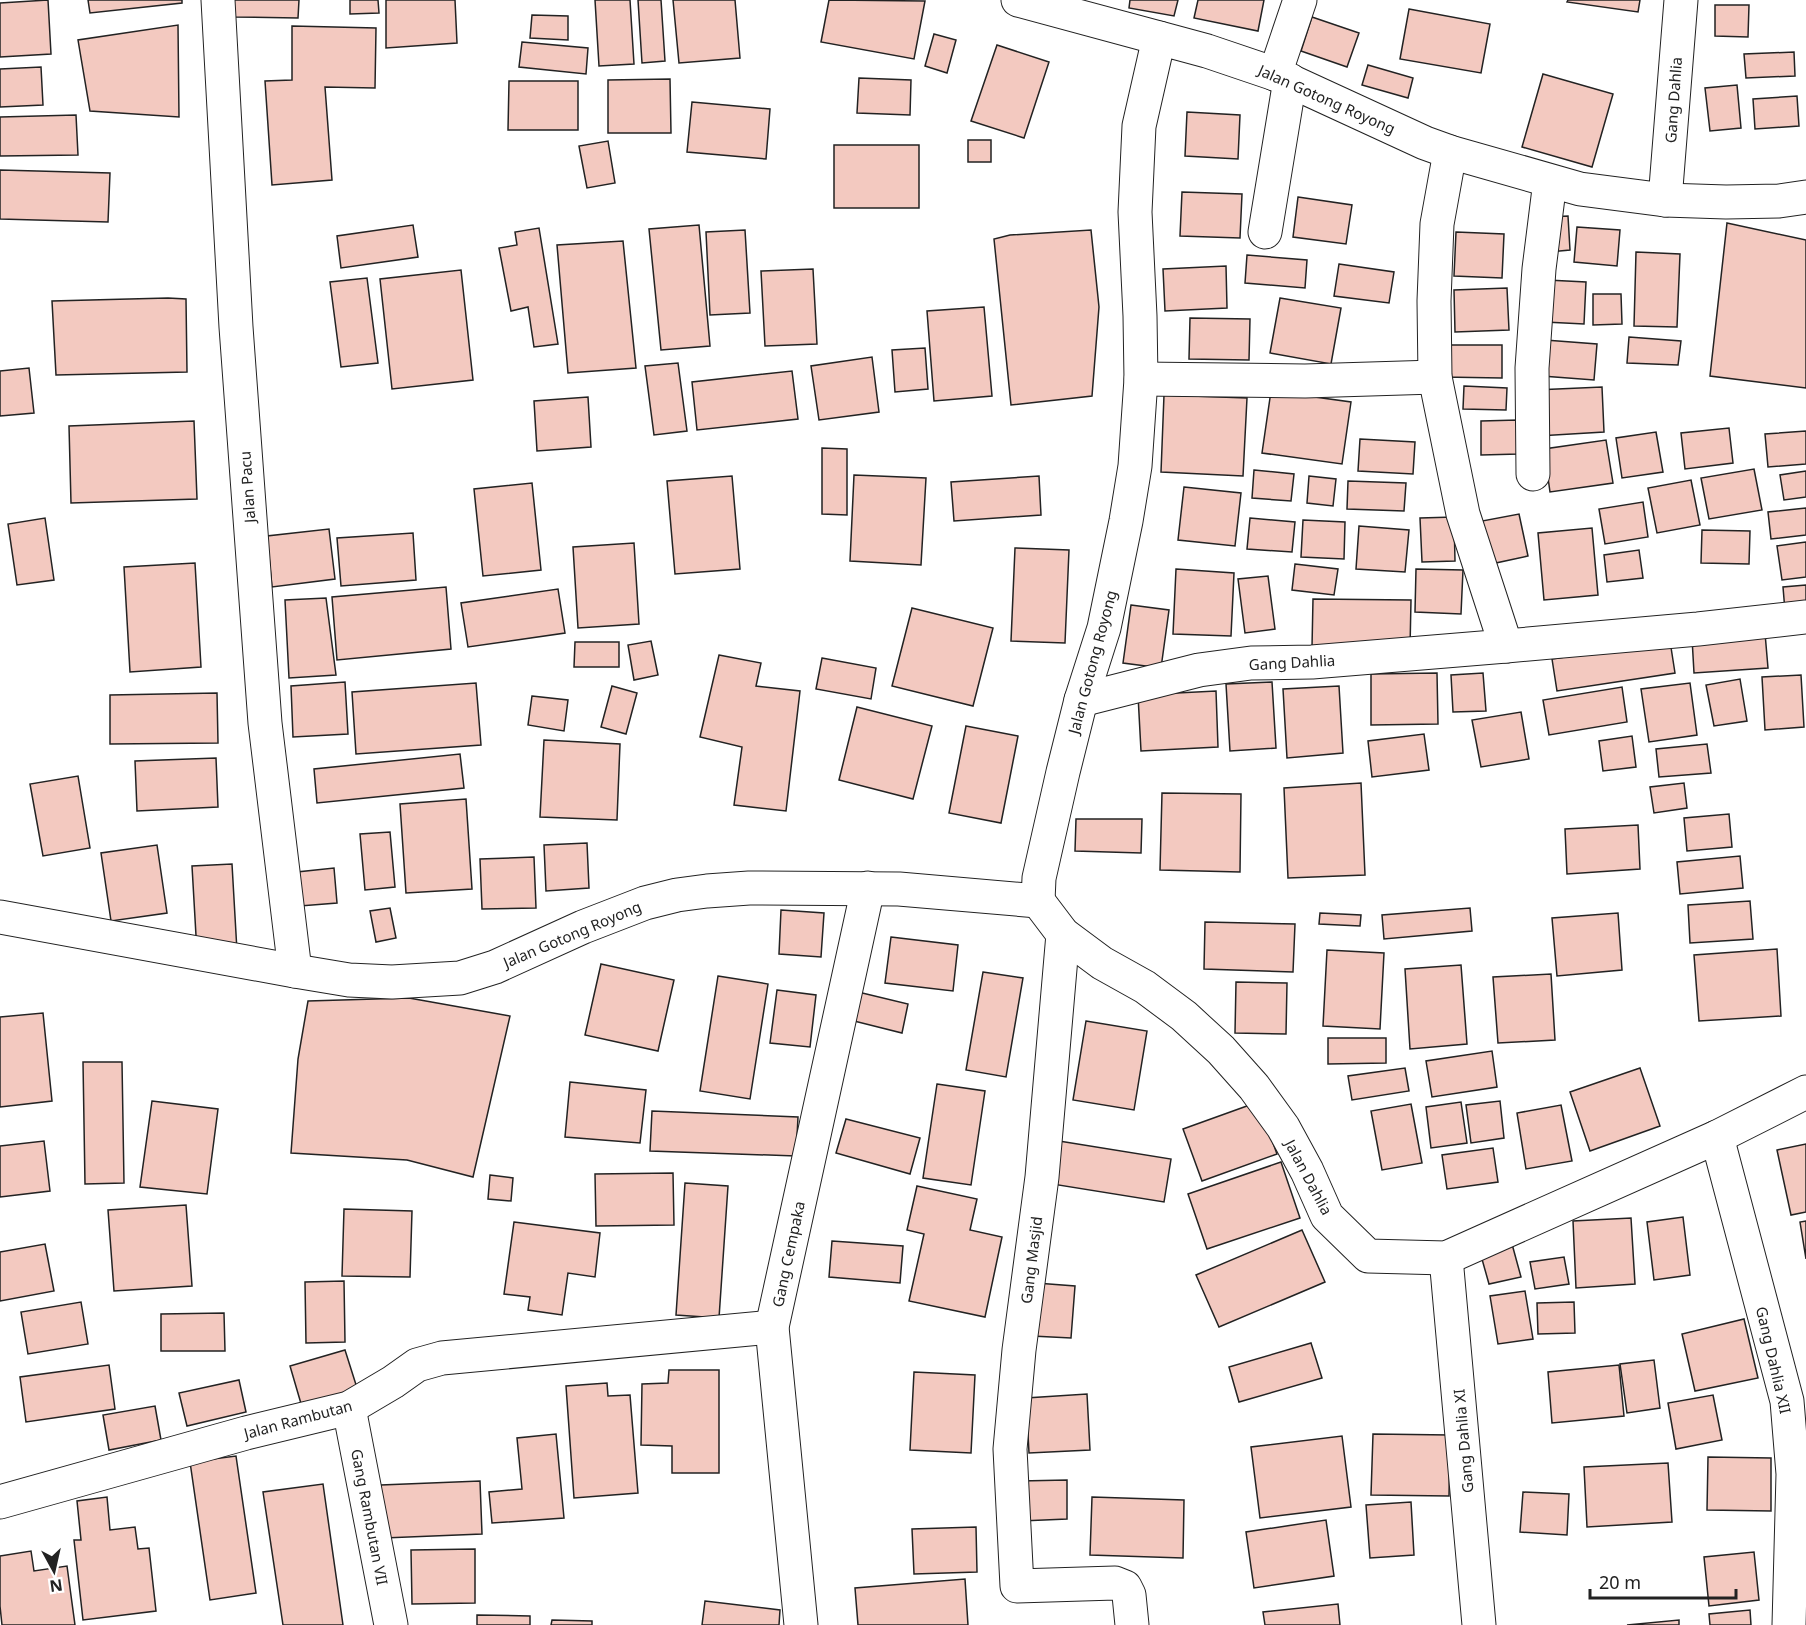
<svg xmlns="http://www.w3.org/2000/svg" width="1806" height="1625" viewBox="0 0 1806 1625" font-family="'Noto Sans',sans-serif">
	<rect width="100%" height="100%" fill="#fff"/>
	<!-- building -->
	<g fill="#f3c9c0" stroke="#222" stroke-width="1.5">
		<polygon points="48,0 51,54 0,57 0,3"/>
		<polygon points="88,0 182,0 182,3 90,13"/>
		<polygon points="233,0 299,0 298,18 233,17"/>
		<polygon points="350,0 378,0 379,13 350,14"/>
		<polygon points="386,0 455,0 457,43 386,48"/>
		<polygon points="595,0 630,0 634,64 599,66"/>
		<polygon points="638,0 661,0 665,61 642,63"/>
		<polygon points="673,0 735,0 740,58 679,63"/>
		<polygon points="829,0 925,1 914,59 821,42"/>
		<polygon points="1130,0 1178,0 1174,16 1129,8"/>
		<polygon points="1198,0 1264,0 1258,31 1194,18"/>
		<polygon points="1568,0 1640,0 1638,12 1567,2"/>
		<polygon points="1715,5 1749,5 1748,37 1715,36"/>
		<polygon points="1409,9 1490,24 1481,73 1400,59"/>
		<polygon points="532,15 568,16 568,40 530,38"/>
		<polygon points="1312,17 1359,33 1347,67 1301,51"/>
		<polygon points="178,25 179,117 90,111 78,40"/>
		<polygon points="292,26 376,28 375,88 325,87 332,180 272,185 265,81 292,80"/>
		<polygon points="934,34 956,40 947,73 925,66"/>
		<polygon points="522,42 588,48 586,74 519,67"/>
		<polygon points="997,45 1049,62 1024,138 971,121"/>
		<polygon points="1794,52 1795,76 1746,78 1744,54"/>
		<polygon points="1368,65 1413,78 1408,98 1362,85"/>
		<polygon points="41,67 43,105 0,107 0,69"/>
		<polygon points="1543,74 1613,94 1592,167 1522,147"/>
		<polygon points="859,78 911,80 910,115 857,113"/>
		<polygon points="670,79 671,133 608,133 608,80"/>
		<polygon points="509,81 578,81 578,130 508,130"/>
		<polygon points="1737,85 1741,128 1710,131 1705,88"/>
		<polygon points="1797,96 1799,126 1755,129 1753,99"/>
		<polygon points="692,102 770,109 766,159 687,152"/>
		<polygon points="1187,112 1240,115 1238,159 1185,156"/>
		<polygon points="76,115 78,155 0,156 0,117"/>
		<rect x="968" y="140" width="23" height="22"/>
		<polygon points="608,141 615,183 587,188 579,146"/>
		<rect x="834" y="145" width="85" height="63"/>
		<polygon points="0,170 110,173 108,222 0,219"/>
		<polygon points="1182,192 1242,194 1240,238 1180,236"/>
		<polygon points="1298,197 1352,205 1346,244 1293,237"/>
		<polygon points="1568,216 1570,250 1549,252 1547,217"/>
		<polygon points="1727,223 1806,240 1806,388 1710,376"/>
		<polygon points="413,225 418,257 341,268 337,236"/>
		<polygon points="699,225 710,346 661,350 649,229"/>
		<polygon points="1577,227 1620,230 1617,266 1574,262"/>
		<polygon points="539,228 558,344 534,347 528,307 511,311 499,248 517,245 515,232"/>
		<polygon points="745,230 750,313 710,315 706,232"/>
		<polygon points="1091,230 1099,307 1092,396 1011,405 994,239 1010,235"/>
		<polygon points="1456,232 1504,234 1502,278 1454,276"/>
		<polygon points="623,241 636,368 568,373 557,245"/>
		<polygon points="1636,252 1680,254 1677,327 1634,326"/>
		<polygon points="1247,255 1307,260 1305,288 1245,283"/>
		<polygon points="1339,264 1394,272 1389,303 1334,296"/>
		<polygon points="1226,266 1227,308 1165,311 1163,269"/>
		<polygon points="813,269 817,344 765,346 761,271"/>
		<polygon points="461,270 473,380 392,389 380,279"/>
		<polygon points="367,278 378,363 341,367 330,282"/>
		<polygon points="1547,280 1586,282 1584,324 1545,322"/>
		<polygon points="1507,288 1509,330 1455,332 1454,290"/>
		<polygon points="1593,294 1621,294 1622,324 1593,325"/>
		<polygon points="168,298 186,299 187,372 56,375 52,301"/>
		<polygon points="1280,298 1341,308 1331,364 1270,353"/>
		<polygon points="984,307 992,396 934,401 927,311"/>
		<polygon points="1190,318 1250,319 1249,360 1189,359"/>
		<polygon points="1629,337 1681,341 1678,365 1627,363"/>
		<polygon points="1545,340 1597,344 1594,380 1542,376"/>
		<polygon points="1442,345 1502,345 1502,378 1442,377"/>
		<polygon points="925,348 928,389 895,392 892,350"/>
		<polygon points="872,357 879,412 819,420 811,366"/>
		<polygon points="678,363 687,431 654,435 645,366"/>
		<polygon points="29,368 34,413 0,416 0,371"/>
		<polygon points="792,371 798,419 697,430 692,382"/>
		<polygon points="1464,386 1507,388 1506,410 1463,409"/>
		<polygon points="1602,387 1604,432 1538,436 1535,390"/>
		<polygon points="1271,391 1351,402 1342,464 1262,453"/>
		<polygon points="1164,395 1247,398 1243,476 1161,472"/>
		<polygon points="588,397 591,447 537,451 534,401"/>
		<polygon points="1518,420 1519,454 1481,455 1481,421"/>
		<polygon points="194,421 197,499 71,503 69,426"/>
		<polygon points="1729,428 1733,463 1685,469 1681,433"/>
		<polygon points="1806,431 1806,464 1768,467 1765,434"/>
		<polygon points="1656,432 1663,472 1622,478 1616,438"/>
		<polygon points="1360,439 1415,442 1413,474 1358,471"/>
		<polygon points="1606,440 1613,483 1550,492 1544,449"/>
		<polygon points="822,448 847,449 847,515 822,514"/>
		<polygon points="1754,469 1762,510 1709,519 1701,478"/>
		<polygon points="1254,470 1294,474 1291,501 1252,498"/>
		<polygon points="1806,471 1806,497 1784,500 1780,475"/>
		<polygon points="854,475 926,478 921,565 850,561"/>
		<polygon points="732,476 740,569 675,574 667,481"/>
		<polygon points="1039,476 1041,515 954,521 951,482"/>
		<polygon points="1309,476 1336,479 1333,506 1307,503"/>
		<polygon points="1691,480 1700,525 1657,533 1648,488"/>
		<polygon points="1348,481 1406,483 1404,511 1347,509"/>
		<polygon points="532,483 541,570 483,576 474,489"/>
		<polygon points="1184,487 1241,493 1235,546 1178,540"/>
		<polygon points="1643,502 1648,537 1605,544 1599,509"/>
		<polygon points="1806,508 1806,535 1771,539 1768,512"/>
		<polygon points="1519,514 1528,556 1491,564 1482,521"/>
		<polygon points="1454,517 1455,561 1422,562 1420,518"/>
		<polygon points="45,518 54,580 17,585 8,524"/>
		<polygon points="1250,518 1295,522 1292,552 1247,549"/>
		<polygon points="1303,520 1345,522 1344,559 1301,557"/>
		<polygon points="1359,526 1409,530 1405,572 1356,569"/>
		<polygon points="1592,528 1598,595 1544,600 1538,533"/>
		<polygon points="329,529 335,579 272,587 267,536"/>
		<polygon points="1702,530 1750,531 1749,564 1701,563"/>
		<polygon points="413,533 416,580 341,586 337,538"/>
		<polygon points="1806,542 1806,577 1782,580 1777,546"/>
		<polygon points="634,543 639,624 578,628 573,547"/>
		<polygon points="1015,548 1069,550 1065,643 1011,641"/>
		<polygon points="1639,550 1643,578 1607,582 1604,555"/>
		<polygon points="195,563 201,667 130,672 124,567"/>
		<polygon points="1295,564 1338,569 1334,595 1292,590"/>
		<polygon points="1176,569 1234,573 1231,636 1173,634"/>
		<polygon points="1416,569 1463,570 1461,614 1415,612"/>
		<polygon points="1268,576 1275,629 1245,633 1238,579"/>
		<polygon points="1806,585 1806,609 1785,611 1783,587"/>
		<polygon points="446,587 451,649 337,660 332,597"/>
		<polygon points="558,589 565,633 468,647 461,603"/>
		<polygon points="326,598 336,675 289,678 285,600"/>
		<polygon points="1313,599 1411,600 1410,648 1312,647"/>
		<polygon points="1131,605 1169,610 1161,668 1123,663"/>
		<polygon points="912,608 993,628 973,706 892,686"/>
		<polygon points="1765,633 1768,668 1694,673 1692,638"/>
		<polygon points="651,641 658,675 634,680 628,645"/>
		<polygon points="1670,641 1675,673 1557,691 1552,659"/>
		<polygon points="575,642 619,642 619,667 574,667"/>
		<polygon points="719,655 761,663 756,686 800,691 786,811 734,805 742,747 700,737"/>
		<polygon points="822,658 876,668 871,699 816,689"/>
		<polygon points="1437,673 1438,724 1371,725 1371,674"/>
		<polygon points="1483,673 1486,711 1453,712 1451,675"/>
		<polygon points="1801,675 1804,727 1765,730 1762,677"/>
		<polygon points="1740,679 1747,721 1714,726 1706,685"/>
		<polygon points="345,682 348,734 293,737 291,686"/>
		<polygon points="1272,682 1276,748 1230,751 1226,684"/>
		<polygon points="476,683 481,745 356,754 352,692"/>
		<polygon points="1690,683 1697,735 1649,742 1641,689"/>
		<polygon points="612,686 637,693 626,734 601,727"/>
		<polygon points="1339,686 1343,753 1287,758 1283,689"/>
		<polygon points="1622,687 1627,722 1549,735 1543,700"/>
		<polygon points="1216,691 1218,747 1141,751 1138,695"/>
		<polygon points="217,693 218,743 110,744 110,695"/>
		<polygon points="532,696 568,700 564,731 528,725"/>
		<polygon points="857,707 932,726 913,799 839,780"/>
		<polygon points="1521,712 1529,759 1481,767 1472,720"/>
		<polygon points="966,726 1018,736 1001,823 949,813"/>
		<polygon points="1424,734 1429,770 1372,777 1368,741"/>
		<polygon points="1632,736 1636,767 1603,771 1599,741"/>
		<polygon points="544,740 620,744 617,820 540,817"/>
		<polygon points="1707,744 1711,773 1659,777 1656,749"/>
		<polygon points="460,754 464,788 317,803 314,769"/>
		<polygon points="216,758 218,807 137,811 135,761"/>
		<polygon points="78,776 90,848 43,856 30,784"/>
		<polygon points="1361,783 1365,875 1288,878 1284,788"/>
		<polygon points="1684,783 1687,808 1654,813 1650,787"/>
		<polygon points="1162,793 1241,794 1240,872 1160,870"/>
		<polygon points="466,799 472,889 406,893 400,804"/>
		<polygon points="1729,814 1732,847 1687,851 1684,818"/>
		<polygon points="1076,819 1142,819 1141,853 1075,851"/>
		<polygon points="1638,825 1640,869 1567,874 1565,829"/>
		<polygon points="390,832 395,887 365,890 360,834"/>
		<polygon points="587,843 589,888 546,891 544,845"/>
		<polygon points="157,845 167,913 111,921 101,853"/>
		<polygon points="1740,856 1743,888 1680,894 1677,862"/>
		<polygon points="534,857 536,908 482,909 480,859"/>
		<polygon points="232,864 237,951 197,953 192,866"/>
		<polygon points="334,868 337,903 300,906 297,872"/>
		<polygon points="1750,901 1753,939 1690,943 1688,905"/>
		<polygon points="390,908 396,938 376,942 370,911"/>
		<polygon points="1470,908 1472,931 1384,939 1382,915"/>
		<polygon points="781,910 824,913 821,957 779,954"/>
		<polygon points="1320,913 1361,915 1360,926 1319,924"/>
		<polygon points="1618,913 1622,970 1557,976 1552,918"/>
		<polygon points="1205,922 1295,924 1293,972 1204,969"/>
		<polygon points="891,937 958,945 953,991 885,983"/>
		<polygon points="1777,949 1781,1016 1699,1021 1694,955"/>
		<polygon points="1327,950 1384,953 1380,1029 1323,1026"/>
		<polygon points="601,964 674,980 658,1051 585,1035"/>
		<polygon points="1461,965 1467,1044 1410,1049 1405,969"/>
		<polygon points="983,972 1023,978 1006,1077 966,1070"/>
		<polygon points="1551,974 1555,1040 1498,1043 1493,977"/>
		<polygon points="718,976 768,984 750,1099 700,1091"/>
		<polygon points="1236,982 1287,983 1286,1034 1235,1033"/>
		<polygon points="777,990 816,995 810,1047 770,1043"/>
		<polygon points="854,991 908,1004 902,1033 846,1019"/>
		<polygon points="409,998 510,1016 473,1177 407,1160 291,1153 298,1059 308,1001"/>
		<polygon points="43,1013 52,1101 0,1107 0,1017"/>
		<polygon points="1086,1021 1147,1031 1134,1110 1073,1100"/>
		<polygon points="1328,1038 1386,1038 1386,1063 1328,1064"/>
		<polygon points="1492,1051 1497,1087 1432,1097 1426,1061"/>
		<polygon points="83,1062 122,1062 124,1183 85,1184"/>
		<polygon points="1405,1068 1409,1091 1352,1100 1348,1076"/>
		<polygon points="1640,1068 1660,1126 1590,1151 1570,1092"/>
		<polygon points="570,1082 646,1090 640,1143 565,1137"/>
		<polygon points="937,1084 985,1091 971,1185 923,1178"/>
		<polygon points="152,1101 218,1109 207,1194 140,1187"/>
		<polygon points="1500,1101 1504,1138 1471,1143 1466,1105"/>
		<polygon points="1258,1102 1277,1154 1202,1181 1183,1129"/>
		<polygon points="1461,1102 1467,1143 1431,1148 1426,1107"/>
		<polygon points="1411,1104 1422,1163 1382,1170 1371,1111"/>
		<polygon points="1561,1105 1572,1161 1526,1169 1517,1113"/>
		<polygon points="652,1111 798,1117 796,1156 650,1151"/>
		<polygon points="846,1119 920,1138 910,1174 836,1153"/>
		<polygon points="44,1141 50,1191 0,1197 0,1146"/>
		<polygon points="1059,1141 1171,1159 1164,1202 1052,1184"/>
		<polygon points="1806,1144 1806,1212 1791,1215 1777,1150"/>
		<polygon points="1493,1148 1498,1182 1447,1189 1442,1155"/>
		<polygon points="1281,1162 1300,1218 1207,1249 1188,1194"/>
		<polygon points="673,1173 674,1225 596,1226 595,1174"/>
		<polygon points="490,1175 513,1178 511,1201 488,1199"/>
		<polygon points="685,1183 728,1186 719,1318 676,1315"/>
		<polygon points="917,1186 977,1199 970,1230 1002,1237 985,1317 909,1301 924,1234 907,1230"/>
		<polygon points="186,1205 192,1286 114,1291 108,1210"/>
		<polygon points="344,1209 412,1211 410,1277 342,1276"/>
		<polygon points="1683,1217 1690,1275 1654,1280 1647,1222"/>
		<polygon points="1631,1218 1635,1284 1576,1288 1573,1221"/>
		<polygon points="1806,1221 1806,1259 1800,1222"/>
		<polygon points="514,1222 600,1233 595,1277 568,1273 562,1315 528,1310 530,1297 504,1294"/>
		<polygon points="1302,1230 1325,1282 1219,1327 1196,1275"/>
		<polygon points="832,1241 903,1246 900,1283 829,1277"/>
		<polygon points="45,1244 54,1291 0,1301 0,1252"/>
		<polygon points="1512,1244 1521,1277 1489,1284 1480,1252"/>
		<polygon points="1564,1257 1569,1284 1535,1289 1530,1262"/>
		<polygon points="344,1281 345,1342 306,1343 305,1282"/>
		<polygon points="1036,1283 1075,1286 1071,1338 1032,1336"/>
		<polygon points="1525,1291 1533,1339 1498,1344 1490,1296"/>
		<polygon points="81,1302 88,1344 28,1354 21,1312"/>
		<polygon points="1574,1302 1575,1333 1538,1334 1537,1303"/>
		<polygon points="224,1313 225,1351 161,1351 161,1314"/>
		<polygon points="1744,1319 1758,1378 1695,1391 1682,1334"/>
		<polygon points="1311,1343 1322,1378 1239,1402 1229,1367"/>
		<polygon points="345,1350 358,1391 302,1407 290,1366"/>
		<polygon points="1654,1360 1660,1408 1627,1413 1620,1364"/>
		<polygon points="109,1365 115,1409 26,1422 20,1377"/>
		<polygon points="1619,1365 1624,1416 1552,1423 1548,1372"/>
		<polygon points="669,1370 719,1370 719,1473 672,1473 672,1446 641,1445 642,1384 668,1383"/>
		<polygon points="914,1372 975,1375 971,1453 910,1450"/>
		<polygon points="239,1380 246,1412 187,1426 179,1393"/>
		<polygon points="607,1383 608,1396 630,1395 638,1493 574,1498 566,1386"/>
		<polygon points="1087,1394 1090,1450 1029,1453 1026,1398"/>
		<polygon points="1713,1395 1722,1440 1676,1449 1668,1403"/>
		<polygon points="155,1406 161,1440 109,1450 103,1415"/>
		<polygon points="556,1434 564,1518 492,1523 489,1492 522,1489 517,1438"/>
		<polygon points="1373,1434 1450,1435 1449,1496 1371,1495"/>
		<polygon points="1342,1436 1351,1507 1260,1518 1251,1447"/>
		<polygon points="236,1456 256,1593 210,1600 190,1462"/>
		<polygon points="1708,1457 1771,1458 1771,1511 1707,1510"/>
		<polygon points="1668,1463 1672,1522 1587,1527 1584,1467"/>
		<polygon points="1067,1480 1067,1519 1021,1521 1020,1481"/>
		<polygon points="480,1481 482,1534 384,1538 381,1485"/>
		<polygon points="323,1484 343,1625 283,1625 263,1492"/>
		<polygon points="1523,1492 1569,1494 1567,1535 1520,1532"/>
		<polygon points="107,1497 110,1530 135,1527 138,1549 149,1548 156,1611 83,1620 74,1540 81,1540 77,1501"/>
		<polygon points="1092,1497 1184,1500 1183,1558 1090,1555"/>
		<polygon points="1411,1502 1414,1555 1370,1558 1366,1505"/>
		<polygon points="1326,1520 1334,1576 1254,1588 1246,1532"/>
		<polygon points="976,1527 977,1572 914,1574 912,1529"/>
		<polygon points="475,1549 475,1603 412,1604 411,1550"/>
		<polygon points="31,1551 34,1571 67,1566 75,1625 2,1625 0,1606 0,1556"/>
		<polygon points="1754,1552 1759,1600 1709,1606 1704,1557"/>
		<polygon points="965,1579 968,1625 858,1625 855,1588"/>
		<polygon points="705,1601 780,1610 779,1625 702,1625"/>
		<polygon points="1338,1604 1340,1625 1265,1625 1263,1612"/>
		<polygon points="1750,1610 1751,1625 1710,1625 1709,1614"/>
		<polygon points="477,1615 530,1616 530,1625 477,1625"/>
		<polygon points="552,1620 592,1621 592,1625 551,1625"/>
		<polygon points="1679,1620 1679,1625 1627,1625"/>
	</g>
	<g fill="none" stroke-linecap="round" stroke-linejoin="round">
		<defs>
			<g id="minor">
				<polyline points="218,0 236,327 265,723 295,971"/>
				<polyline points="1018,0 1159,38"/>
				<polyline points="1275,74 1300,0"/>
				<polyline points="1450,152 1437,224 1434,301 1435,377 1463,514 1506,646"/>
				<polyline points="1665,200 1681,0"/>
				<polyline points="1265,232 1290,80"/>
				<polyline points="1141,379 1305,381 1435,377"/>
				<polyline points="1533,474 1532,368 1539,269 1550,181"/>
				<polyline points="1081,700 1199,670 1251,663 1312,662 1506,646 1698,629 1806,617"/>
				<polyline points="1038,901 1063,934 1102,963 1145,987 1184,1016 1221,1050 1254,1087 1283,1127 1307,1171 1327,1216 1368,1256 1446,1258 1717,1137 1806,1092"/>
				<polyline points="0,917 295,971 349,980 392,982 460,978 495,967 583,927 645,903 677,895 707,891 749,888 899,889 1038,901 1039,878 1063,772 1081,700 1104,628 1126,521 1135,466 1141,379 1140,316 1135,212 1139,126 1159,38 1207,51 1275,74 1425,143 1450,152 1580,189 1665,200 1726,202 1779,201 1806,197"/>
				<polyline points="1063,934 1042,1177 1019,1350 1010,1449 1017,1586 1115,1583 1125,1587 1129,1595 1132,1625"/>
				<polyline points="1717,1137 1787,1401 1793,1474 1789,1625"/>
				<polyline points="1446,1258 1479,1625"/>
				<polyline points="349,1408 391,1625"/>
				<polyline points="0,1502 246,1433 349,1408 393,1382 417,1365 442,1358 772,1327"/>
				<polyline points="801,1625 772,1327 868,888"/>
			</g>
		</defs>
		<!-- minor casing -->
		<use href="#minor" stroke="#222" stroke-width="35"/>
		<!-- minor -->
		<use href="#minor" stroke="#fff" stroke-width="33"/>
	</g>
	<g text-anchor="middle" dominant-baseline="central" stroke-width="4.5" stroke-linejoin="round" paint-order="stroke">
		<!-- street labels -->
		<g font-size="15" fill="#222" stroke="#fff">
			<text transform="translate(1327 99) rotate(24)">Jalan Gotong Royong</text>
			<text transform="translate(1673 100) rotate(-86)">Gang Dahlia</text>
			<text transform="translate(247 487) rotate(-94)">Jalan Pacu</text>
			<text transform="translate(1092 662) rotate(-75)">Jalan Gotong Royong</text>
			<text transform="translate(1292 662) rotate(-3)">Gang Dahlia</text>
			<text transform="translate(572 934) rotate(-23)">Jalan Gotong Royong</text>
			<text transform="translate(1309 1177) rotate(62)">Jalan Dahlia</text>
			<text transform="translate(788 1254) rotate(-78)">Gang Cempaka</text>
			<text transform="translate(1031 1260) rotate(-83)">Gang Masjid</text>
			<text transform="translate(1774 1360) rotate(77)">Gang Dahlia XII</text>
			<text transform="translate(298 1419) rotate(-15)">Jalan Rambutan</text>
			<text transform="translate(1463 1441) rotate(-95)">Gang Dahlia XI</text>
			<text transform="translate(370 1517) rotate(79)">Gang Rambutan VII</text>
		</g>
	</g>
	<!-- north arrow -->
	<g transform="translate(54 1571) rotate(172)" stroke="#ffffff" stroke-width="4.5" paint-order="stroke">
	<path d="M0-4.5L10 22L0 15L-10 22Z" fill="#222222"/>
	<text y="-9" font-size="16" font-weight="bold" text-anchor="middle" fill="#222222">N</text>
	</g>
	<!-- scale -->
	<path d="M1590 1589v9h146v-9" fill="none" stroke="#222222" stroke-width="3"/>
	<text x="1599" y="1589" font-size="18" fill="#222222" stroke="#ffffff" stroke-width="4.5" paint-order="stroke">20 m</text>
</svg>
